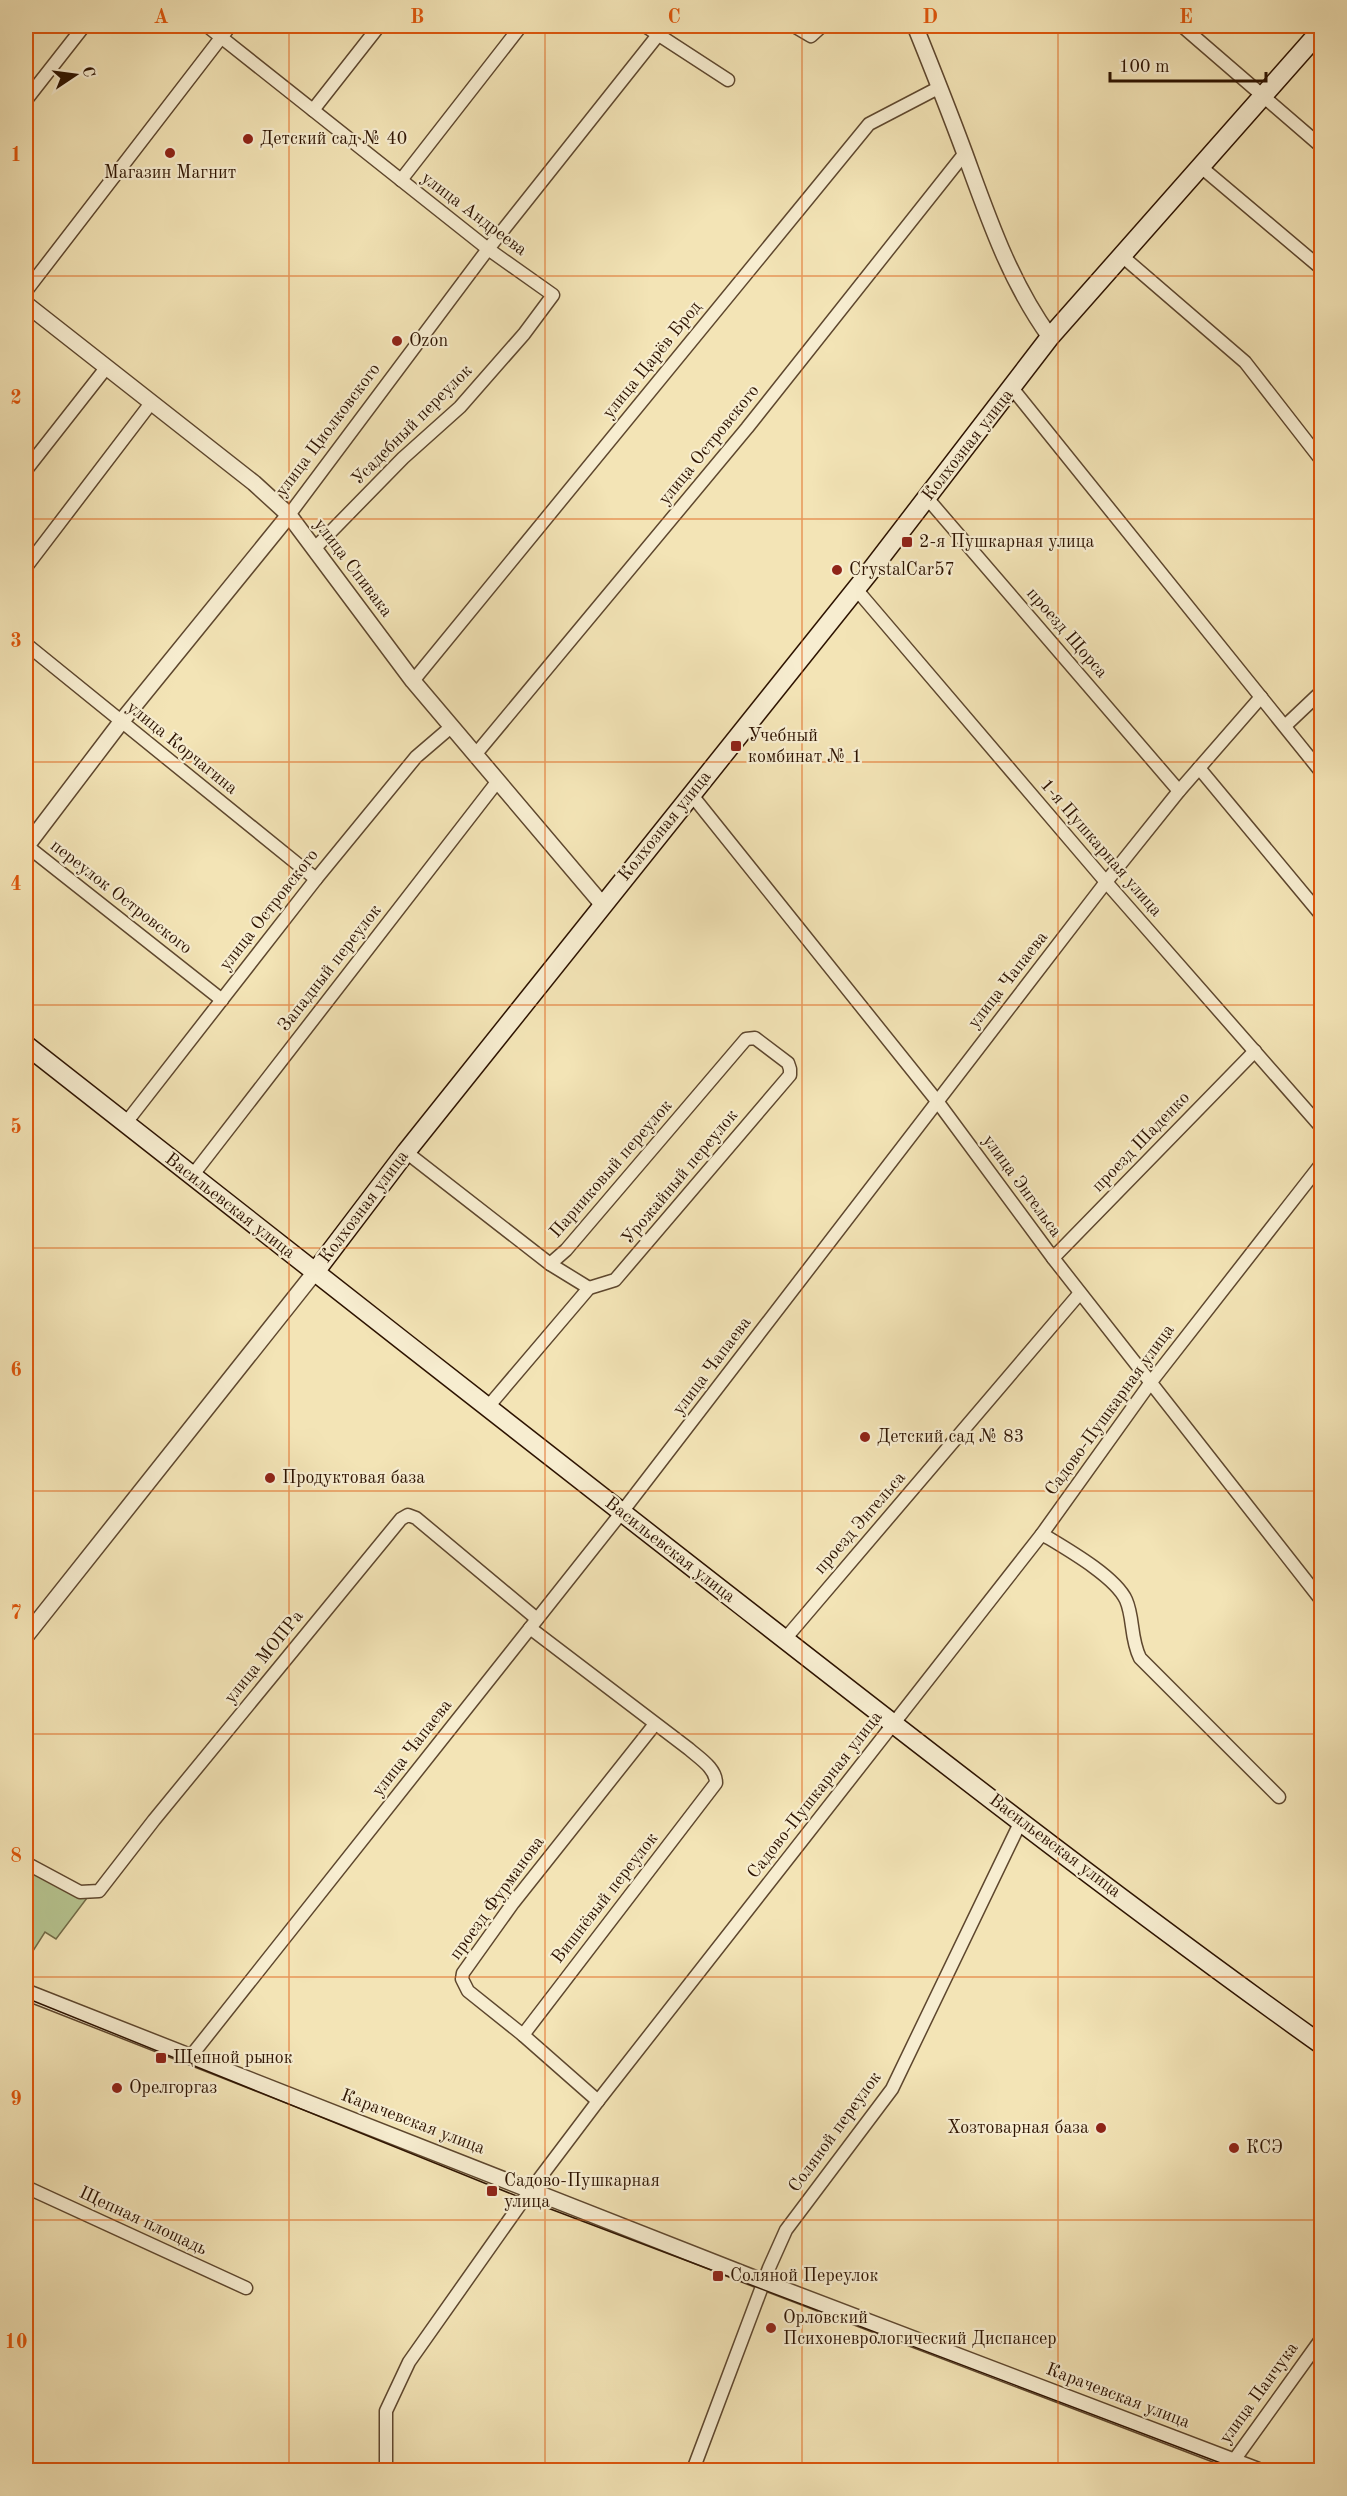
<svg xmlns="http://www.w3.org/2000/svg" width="1347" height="2496" viewBox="0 0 1347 2496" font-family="'Old Standard TT',serif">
	<rect width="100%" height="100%" fill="#f3e4b6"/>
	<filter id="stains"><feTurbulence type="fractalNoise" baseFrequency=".00333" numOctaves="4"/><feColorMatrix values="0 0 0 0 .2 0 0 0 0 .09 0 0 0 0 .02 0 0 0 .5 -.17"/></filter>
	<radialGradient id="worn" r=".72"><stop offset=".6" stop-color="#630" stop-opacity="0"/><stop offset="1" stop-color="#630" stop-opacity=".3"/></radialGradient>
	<!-- green -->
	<polygon fill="#b7c591" stroke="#726c48" stroke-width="1.5" points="26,1867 87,1898 56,1939 45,1932 26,1962"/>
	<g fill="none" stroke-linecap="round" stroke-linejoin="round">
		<defs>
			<g id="minor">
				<polyline points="207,26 488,249 553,295 524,334 460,407 403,458 315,548"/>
				<polyline points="645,26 728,80"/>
				<polyline points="794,26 811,36 822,26"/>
				<polyline points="1182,26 1322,147"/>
				<polyline points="26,100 84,26"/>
				<polyline points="313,110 379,26"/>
				<polyline points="1201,167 1322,269"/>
				<polyline points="401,180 521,26"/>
				<polyline points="1122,256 1245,362 1322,461"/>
				<polyline points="26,291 230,26"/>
				<polyline points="1012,388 1322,773"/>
				<polyline points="26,470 106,368"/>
				<polyline points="927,498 1179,791"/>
				<polyline points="289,515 488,249 658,35"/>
				<polyline points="26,567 151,403"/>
				<polyline points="856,589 1106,882 1322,1128"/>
				<polyline points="26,644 316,879"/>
				<polyline points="413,681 869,124 940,87"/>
				<polyline points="1285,726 1322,691"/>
				<polyline points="475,755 747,428 965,153"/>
				<polyline points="1199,768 1322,916"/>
				<polyline points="691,794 937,1101 1053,1258 1322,1601"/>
				<polyline points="27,846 222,1000"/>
				<polyline points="125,1124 316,879 416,757 451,727"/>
				<polyline points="406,1152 550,1264 566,1250 746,1039 755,1038 788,1063 790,1069 790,1075 615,1280 589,1288 487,1408"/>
				<polyline points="192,1176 497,782"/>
				<polyline points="1053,1258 1255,1051"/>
				<polyline points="550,1264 589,1288"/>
				<path d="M 1042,1534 C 1065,1548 1115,1576 1126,1600 C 1134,1618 1130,1638 1140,1658 L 1279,1797"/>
				<polyline points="785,1639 1080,1293"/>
				<polyline points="26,1863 80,1892 99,1891 154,1820 401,1519 408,1515 416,1518 537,1619"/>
				<path d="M 523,2035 L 716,1783 C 716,1768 699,1758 689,1749 L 530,1628"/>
				<polyline points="191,2056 622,1512 1106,882 1179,791 1261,697"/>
				<polyline points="598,2101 523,2035 468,1991 462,1979 463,1973 513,1903 655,1724"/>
				<polyline points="26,2187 246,2288"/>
				<polyline points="386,2470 386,2411 409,2362 524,2199 598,2101 1042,1534 1151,1382 1322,1163"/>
				<polyline points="693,2470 769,2268 786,2230 892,2089 1021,1821"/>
				<polyline points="1227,2470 1322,2338"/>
			</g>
			<g id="tertiary">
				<path d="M 915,26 C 932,68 949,111 965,154 C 988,217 1010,282 1050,337"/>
				<polyline points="26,304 254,483 289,515 413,681 602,904"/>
				<polyline points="26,847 121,722 289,515"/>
				<polyline points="26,1636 315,1272"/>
				<polyline points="26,1992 764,2282 1257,2470"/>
			</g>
			<g id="secondary">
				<path d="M 26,1045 C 236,1212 449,1376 660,1542 C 878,1712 1096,1884 1322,2045"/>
				<polyline points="315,1272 406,1152 868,574 1050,337 1322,29"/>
			</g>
		</defs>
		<!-- minor casing -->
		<use href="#minor" stroke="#5e472e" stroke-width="15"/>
		<!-- tertiary casing -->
		<use href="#tertiary" stroke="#5e472e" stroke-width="18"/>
		<!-- secondary casing -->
		<use href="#secondary" stroke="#2d1300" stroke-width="21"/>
		<!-- minor -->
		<use href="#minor" stroke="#f7edd0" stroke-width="12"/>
		<!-- tertiary -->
		<use href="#tertiary" stroke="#f7edd0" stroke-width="15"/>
		<!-- secondary -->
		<use href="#secondary" stroke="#f7edd0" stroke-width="18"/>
		<!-- tram -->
		<polyline stroke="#2d1300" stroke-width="1.5" points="26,1998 524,2199 1239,2470"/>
	</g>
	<!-- grid -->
	<path fill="none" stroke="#df560b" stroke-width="1.5" stroke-opacity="0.55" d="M 289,26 L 289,2470M 545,26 L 545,2470M 802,26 L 802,2470M 1058,26 L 1058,2470M 26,276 L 1322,276M 26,519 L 1322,519M 26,762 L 1322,762M 26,1005 L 1322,1005M 26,1248 L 1322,1248M 26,1491 L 1322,1491M 26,1734 L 1322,1734M 26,1977 L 1322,1977M 26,2220 L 1322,2220"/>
	<!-- markers -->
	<g fill="#8f2418" stroke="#f7edd0" stroke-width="2">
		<circle cx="248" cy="139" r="6"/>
		<circle cx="170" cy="153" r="6"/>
		<circle cx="397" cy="341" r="6"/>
		<rect x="901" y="536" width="12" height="12" rx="3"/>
		<circle cx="837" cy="570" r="6"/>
		<rect x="730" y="740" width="12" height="12" rx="3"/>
		<circle cx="865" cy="1437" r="6"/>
		<circle cx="270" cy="1478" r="6"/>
		<rect x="155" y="2052" width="12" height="12" rx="3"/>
		<circle cx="117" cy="2088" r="6"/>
		<circle cx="1101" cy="2128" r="6"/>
		<circle cx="1234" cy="2148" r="6"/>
		<rect x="486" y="2185" width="12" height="12" rx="3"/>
		<rect x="712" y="2270" width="12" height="12" rx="3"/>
		<circle cx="771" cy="2328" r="6"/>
	</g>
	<g text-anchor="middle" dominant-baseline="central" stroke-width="4.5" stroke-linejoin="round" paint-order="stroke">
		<!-- poi labels -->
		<g font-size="18" fill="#2d1300" stroke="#f7edd0" text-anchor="start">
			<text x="260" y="139">Детский сад № 40</text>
			<text x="170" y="173" text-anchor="middle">Магазин Магнит</text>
			<text x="409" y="341">Ozon</text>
			<text x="919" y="542">2-я Пушкарная улица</text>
			<text x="849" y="570">CrystalCar57</text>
			<text x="748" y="736">Учебный<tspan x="748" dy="21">комбинат № 1</tspan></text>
			<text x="877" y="1437">Детский сад № 83</text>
			<text x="282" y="1478">Продуктовая база</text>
			<text x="173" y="2058">Щепной рынок</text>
			<text x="129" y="2088">Орелгоргаз</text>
			<text x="1089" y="2128" text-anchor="end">Хозтоварная база</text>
			<text x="1246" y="2148">КСЭ</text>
			<text x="504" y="2181">Садово-Пушкарная<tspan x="504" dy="21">улица</tspan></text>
			<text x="730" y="2276">Соляной Переулок</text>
			<text x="783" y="2318">Орловский<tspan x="783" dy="21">Психоневрологический Диспансер</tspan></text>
		</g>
		<!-- street labels -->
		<g font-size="18" fill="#2d1300" stroke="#f7edd0">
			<text transform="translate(474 214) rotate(37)">улица Андреева</text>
			<text transform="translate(652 360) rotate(-51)">улица Царёв Брод</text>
			<text transform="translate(412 425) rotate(-45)">Усадебный переулок</text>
			<text transform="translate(328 430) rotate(-53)">улица Циолковского</text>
			<text transform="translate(709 445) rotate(-51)">улица Островского</text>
			<text transform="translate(968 445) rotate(-52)">Колхозная улица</text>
			<text transform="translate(353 568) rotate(53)">улица Спивака</text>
			<text transform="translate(1067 633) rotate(49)">проезд Щорса</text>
			<text transform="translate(182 748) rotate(39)">улица Корчагина</text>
			<text transform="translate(665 826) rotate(-51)">Колхозная улица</text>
			<text transform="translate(1101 848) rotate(49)">1-я Пушкарная улица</text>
			<text transform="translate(121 897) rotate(38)">переулок Островского</text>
			<text transform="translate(269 910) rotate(-52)">улица Островского</text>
			<text transform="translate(330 968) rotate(-52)">Западный переулок</text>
			<text transform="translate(1008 980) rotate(-52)">улица Чапаева</text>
			<text transform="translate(1141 1142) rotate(-46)">проезд Шаденко</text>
			<text transform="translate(611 1169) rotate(-49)">Парниковый переулок</text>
			<text transform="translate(680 1177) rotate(-50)">Урожайный переулок</text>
			<text transform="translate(1022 1186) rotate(54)">улица Энгельса</text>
			<text transform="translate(230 1206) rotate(38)">Васильевская улица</text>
			<text transform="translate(364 1207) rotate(-53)">Колхозная улица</text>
			<text transform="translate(712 1366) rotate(-53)">улица Чапаева</text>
			<text transform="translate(1110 1410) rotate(-54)">Садово-Пушкарная улица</text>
			<text transform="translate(860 1523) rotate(-49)">проезд Энгельса</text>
			<text transform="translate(670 1550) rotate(38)">Васильевская улица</text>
			<text transform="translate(264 1657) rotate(-51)">улица МОПРа</text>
			<text transform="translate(412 1748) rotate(-52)">улица Чапаева</text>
			<text transform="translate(815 1795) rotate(-52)">Садово-Пушкарная улица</text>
			<text transform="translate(1055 1846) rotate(37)">Васильевская улица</text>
			<text transform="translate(497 1898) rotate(-54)">проезд Фурманова</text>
			<text transform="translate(605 1898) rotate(-52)">Вишнёвый переулок</text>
			<text transform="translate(413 2122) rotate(21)">Карачевская улица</text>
			<text transform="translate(835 2132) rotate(-54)">Соляной переулок</text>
			<text transform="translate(143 2221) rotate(25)">Щепная площадь</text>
			<text transform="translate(1259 2393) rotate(-54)">улица Панчука</text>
			<text transform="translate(1118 2396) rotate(21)">Карачевская улица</text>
		</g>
	</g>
	<!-- margin -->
	<rect width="1347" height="2496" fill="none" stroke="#f3e4b6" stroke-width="66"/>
	<!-- north arrow -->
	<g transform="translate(75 75) rotate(77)" stroke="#f7edd0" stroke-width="4.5" paint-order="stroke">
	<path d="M0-4.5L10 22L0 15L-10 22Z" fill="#2d1300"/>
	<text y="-9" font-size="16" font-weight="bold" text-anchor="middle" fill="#2d1300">С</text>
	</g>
	<!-- scale -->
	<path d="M1110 72v9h156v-9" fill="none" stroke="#2d1300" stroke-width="3"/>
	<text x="1119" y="72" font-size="18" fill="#2d1300" stroke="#f7edd0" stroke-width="4.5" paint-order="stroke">100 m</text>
	<rect x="33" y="33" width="1281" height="2430" fill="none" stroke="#df560b" stroke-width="2"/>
	<g font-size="20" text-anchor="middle" font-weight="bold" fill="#df560b">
		<text x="161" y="23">A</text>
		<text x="417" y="23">B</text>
		<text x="674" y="23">C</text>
		<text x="930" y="23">D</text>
		<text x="1186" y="23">E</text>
		<text x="16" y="161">1</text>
		<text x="16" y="404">2</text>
		<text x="16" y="647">3</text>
		<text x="16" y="890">4</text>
		<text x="16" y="1133">5</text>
		<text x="16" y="1376">6</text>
		<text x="16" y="1619">7</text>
		<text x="16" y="1862">8</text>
		<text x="16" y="2105">9</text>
		<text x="16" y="2348">10</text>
	</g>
	<rect width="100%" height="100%" filter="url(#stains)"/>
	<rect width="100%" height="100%" fill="url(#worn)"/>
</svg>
